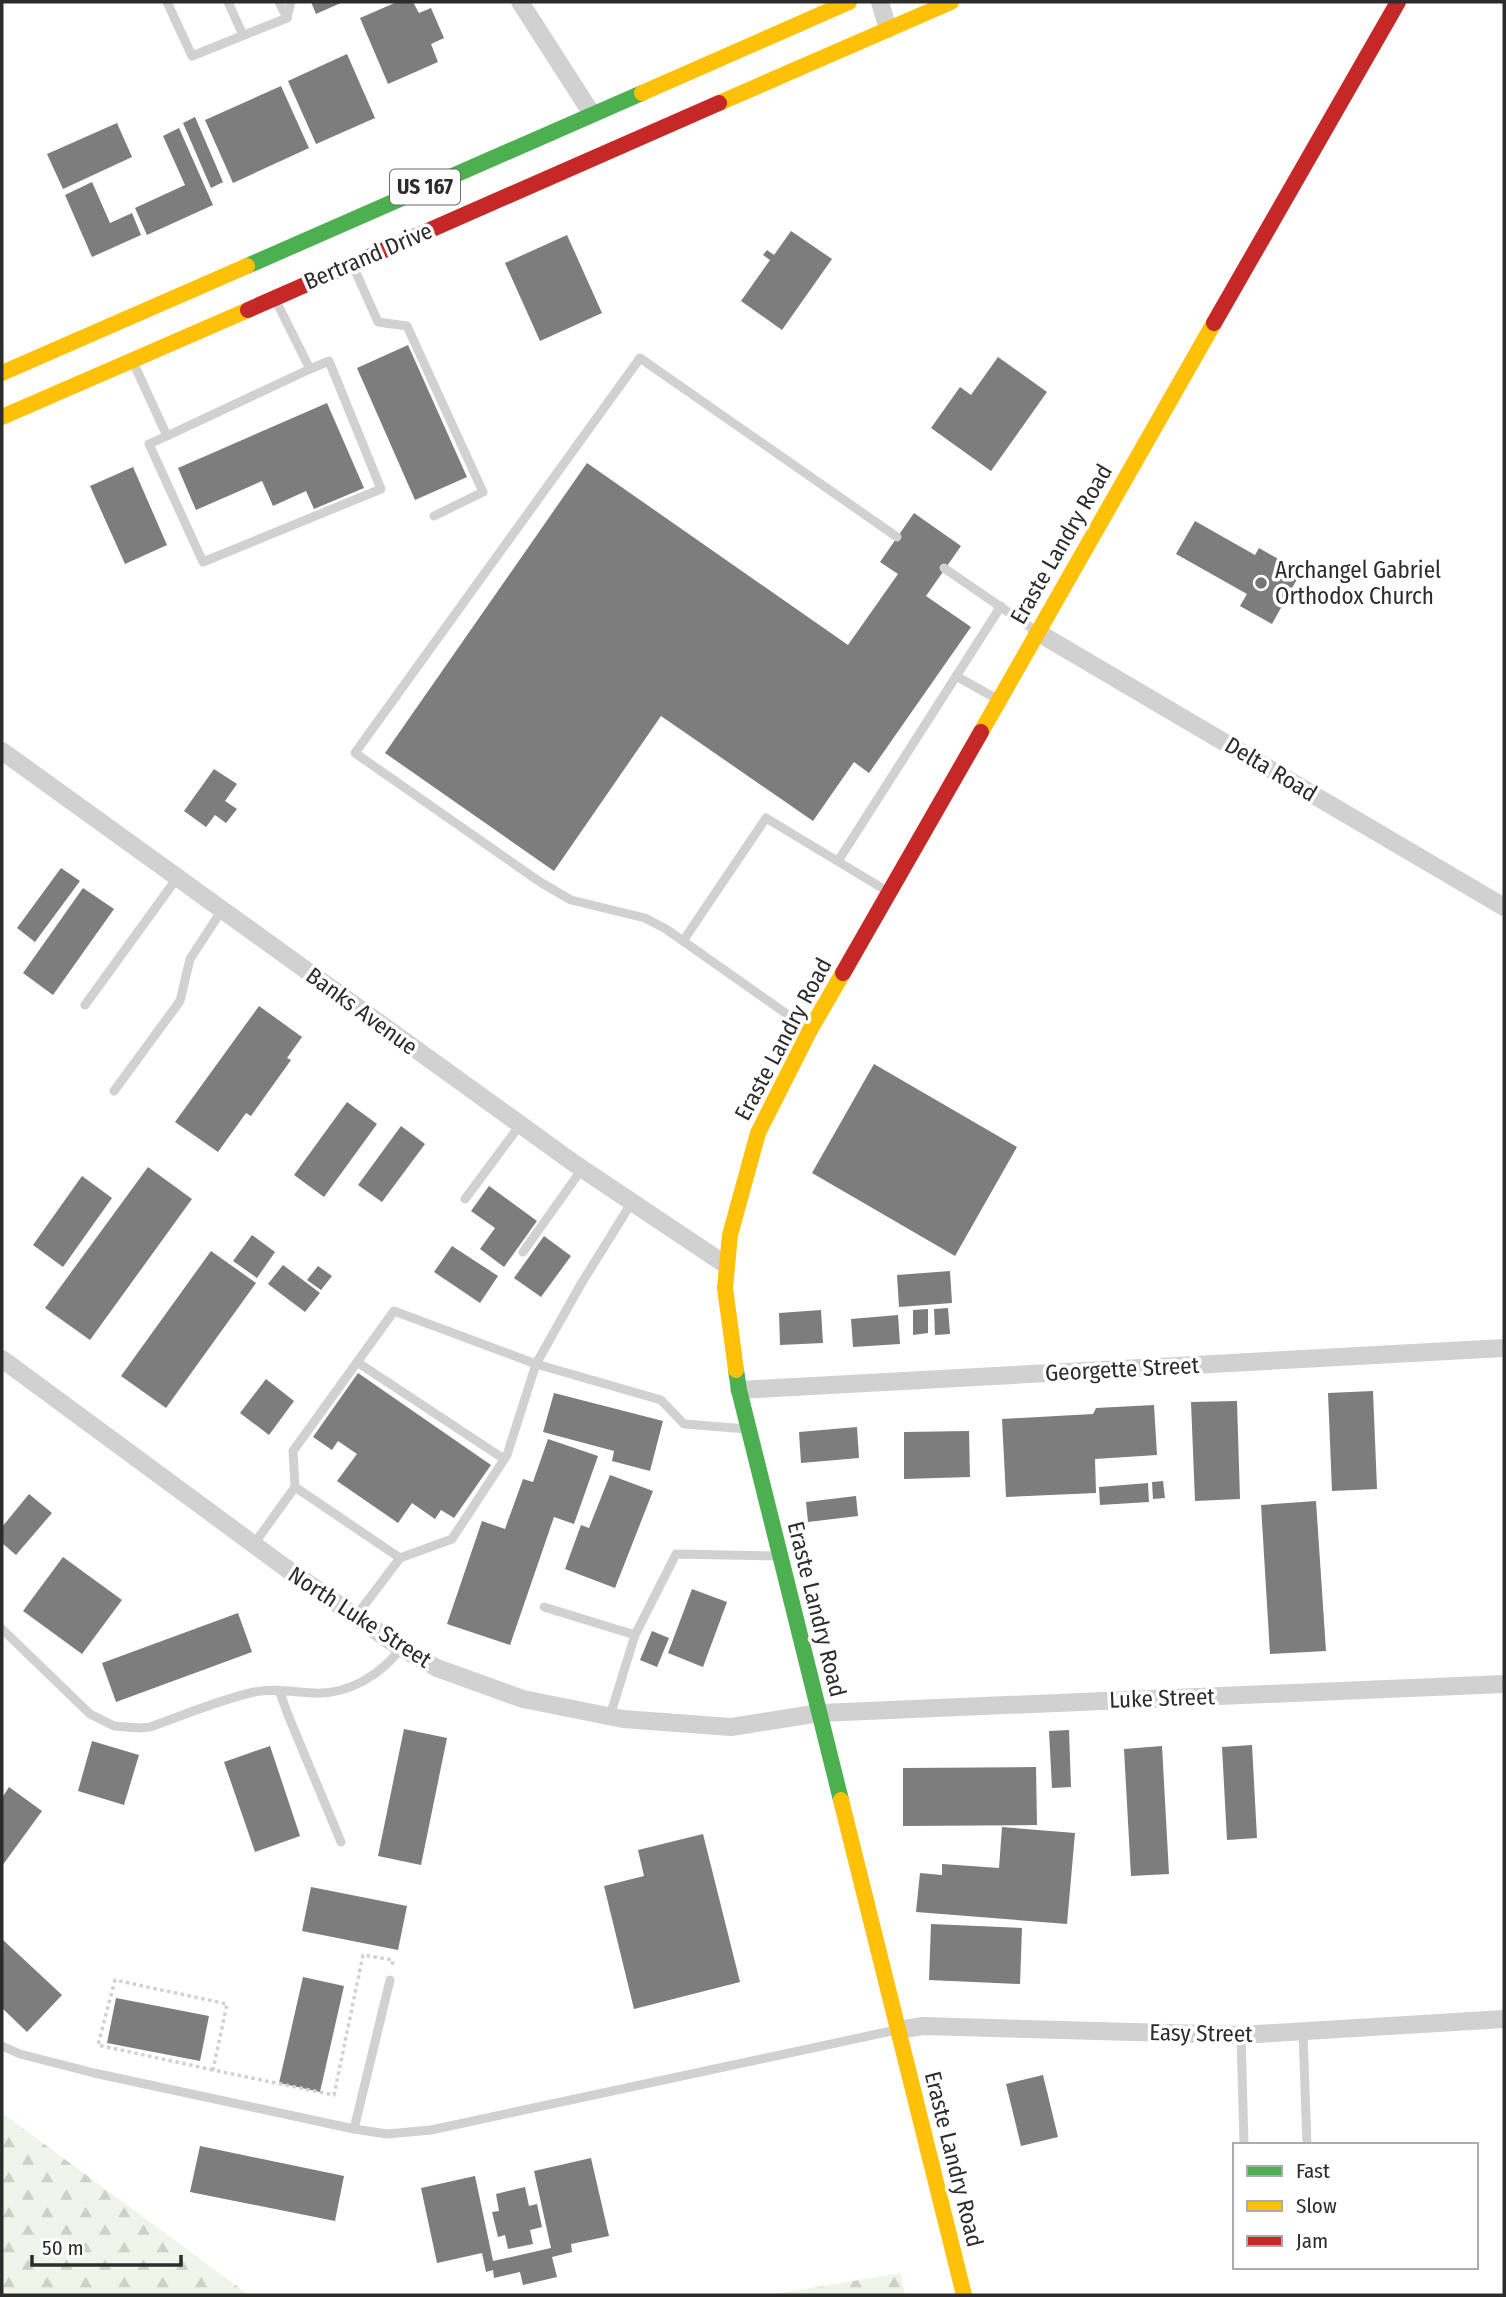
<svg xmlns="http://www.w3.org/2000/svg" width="1506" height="2297" viewBox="0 0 1506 2297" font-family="'Fira Sans Condensed',sans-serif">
	<defs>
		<pattern id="forest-firs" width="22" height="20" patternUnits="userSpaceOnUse" patternTransform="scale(1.75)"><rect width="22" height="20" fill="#f0f4e9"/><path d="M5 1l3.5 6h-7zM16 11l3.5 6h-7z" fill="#ced1c8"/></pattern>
	</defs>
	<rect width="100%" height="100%" fill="#fff"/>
	<!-- forest -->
	<g fill="url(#forest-firs)">
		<polygon points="2,2113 249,2295 2,2295"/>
		<polygon points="901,2273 905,2295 769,2295"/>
	</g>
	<!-- building -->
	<g fill="#7d7d7d">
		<polygon points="311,2 343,2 316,14"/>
		<polygon points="397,2 413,2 419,13 431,8 444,38 431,44 438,62 388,84 360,18"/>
		<polygon points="347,54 375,118 316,144 288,81"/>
		<polygon points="281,86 309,148 233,183 205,120"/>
		<polygon points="195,117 223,182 211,188 183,123"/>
		<polygon points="117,123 132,157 63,189 47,154"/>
		<polygon points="179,128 213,205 147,235 135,208 185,185 163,136"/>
		<polygon points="92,182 110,223 132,213 141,235 92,257 65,195"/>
		<polygon points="791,231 832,259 782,330 741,301 770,260 763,255 767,250 774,255"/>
		<polygon points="567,235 602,313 540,341 505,263"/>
		<polygon points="408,345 467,477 415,500 357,368"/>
		<polygon points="998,357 1047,392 991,471 931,428 960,387 971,395"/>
		<polygon points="327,403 364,488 314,509 306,491 273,506 262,481 196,510 178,468"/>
		<polygon points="587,463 848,645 898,574 880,562 914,513 961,546 926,596 971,627 869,773 854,762 813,821 661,716 554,871 385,753"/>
		<polygon points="133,467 167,545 125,564 90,486"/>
		<polygon points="1195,521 1255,555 1259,548 1301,572 1272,624 1240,606 1247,594 1176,554"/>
		<polygon points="214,769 237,784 225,801 237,809 226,823 215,815 206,827 184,811"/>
		<polygon points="61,868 80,881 35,942 17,928"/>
		<polygon points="83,888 114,909 53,995 23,973"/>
		<polygon points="259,1006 302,1037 287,1058 291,1060 251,1116 246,1113 218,1152 175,1122"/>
		<polygon points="874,1064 1017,1147 955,1256 812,1173"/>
		<polygon points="347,1102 377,1124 324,1197 294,1175"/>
		<polygon points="401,1126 425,1144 382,1202 358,1185"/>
		<polygon points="148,1167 192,1199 90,1340 45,1308"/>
		<polygon points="82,1176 112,1198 63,1267 33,1245"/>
		<polygon points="489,1186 537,1221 504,1267 480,1249 495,1228 471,1211"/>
		<polygon points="252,1235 275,1252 257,1278 233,1261"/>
		<polygon points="544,1236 571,1256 541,1297 514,1278"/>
		<polygon points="452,1246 498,1276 480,1303 434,1272"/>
		<polygon points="211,1251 256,1283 166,1408 121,1376"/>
		<polygon points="283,1265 320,1293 305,1312 268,1284"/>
		<polygon points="318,1266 332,1276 321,1290 307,1280"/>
		<polygon points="950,1271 952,1303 899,1307 897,1275"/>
		<polygon points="948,1308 950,1334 935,1335 934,1309"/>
		<polygon points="928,1309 928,1333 913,1335 913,1310"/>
		<polygon points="821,1310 823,1343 780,1345 779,1313"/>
		<polygon points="898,1315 900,1344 853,1347 851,1319"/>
		<polygon points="358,1373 491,1465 454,1518 441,1510 435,1519 412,1503 398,1523 337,1481 357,1454 338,1441 332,1450 313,1437"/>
		<polygon points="266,1379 294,1401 269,1435 240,1413"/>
		<polygon points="1373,1391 1377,1489 1332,1491 1328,1393"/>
		<polygon points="554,1393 663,1421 650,1471 612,1461 614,1451 543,1432"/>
		<polygon points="1237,1401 1240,1499 1195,1501 1191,1402"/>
		<polygon points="1154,1405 1157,1455 1095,1459 1096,1493 1006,1497 1002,1419 1093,1414 1096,1408"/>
		<polygon points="857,1427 859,1458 801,1463 799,1432"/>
		<polygon points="969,1431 970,1477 904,1479 904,1432"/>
		<polygon points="548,1439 598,1456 574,1524 554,1517 510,1645 447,1624 482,1521 505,1529 523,1479 533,1482"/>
		<polygon points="610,1475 653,1491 615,1588 565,1569 581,1525 589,1528"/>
		<polygon points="1163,1481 1165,1498 1153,1499 1152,1482"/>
		<polygon points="1148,1483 1149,1502 1100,1505 1099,1487"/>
		<polygon points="29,1494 52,1513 16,1555 2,1543 2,1527"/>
		<polygon points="856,1496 858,1516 808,1522 806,1502"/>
		<polygon points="1316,1501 1326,1651 1270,1654 1261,1505"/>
		<polygon points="63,1557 122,1600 82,1654 23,1611"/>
		<polygon points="692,1589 727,1602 703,1667 668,1653"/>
		<polygon points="238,1613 252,1652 116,1702 102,1663"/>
		<polygon points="652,1631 669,1638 657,1667 640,1660"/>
		<polygon points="404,1729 447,1738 421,1865 378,1856"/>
		<polygon points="1069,1730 1071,1787 1052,1788 1049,1731"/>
		<polygon points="92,1741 139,1755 124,1805 78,1791"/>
		<polygon points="1252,1745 1257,1838 1227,1840 1222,1747"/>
		<polygon points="270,1746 300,1836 255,1852 224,1762"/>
		<polygon points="1162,1746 1169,1874 1131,1876 1124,1749"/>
		<polygon points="1036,1767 1037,1825 903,1826 903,1768"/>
		<polygon points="9,1787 42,1811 2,1866 2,1798"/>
		<polygon points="1002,1827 1075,1833 1067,1924 916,1912 920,1873 942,1875 942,1864 999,1868"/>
		<polygon points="703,1834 740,1982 634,2009 604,1886 644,1876 638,1850"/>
		<polygon points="311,1887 407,1906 398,1950 302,1931"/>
		<polygon points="931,1924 1022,1928 1020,1984 929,1980"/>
		<polygon points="2,1939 62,1995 27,2032 2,2008"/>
		<polygon points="303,1977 344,1986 320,2092 279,2083"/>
		<polygon points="116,1998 209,2016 200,2061 107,2043"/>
		<polygon points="1043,2075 1058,2137 1021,2146 1006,2084"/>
		<polygon points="200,2146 344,2176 335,2221 190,2192"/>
		<polygon points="591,2158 609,2236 571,2244 572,2252 552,2257 557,2277 523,2285 520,2272 494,2278 493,2270 486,2272 482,2253 437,2263 421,2188 475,2176 493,2261 551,2248 534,2171"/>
		<polygon points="525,2187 529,2206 537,2204 542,2227 530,2230 533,2244 508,2249 505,2235 498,2237 492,2212 499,2211 496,2194"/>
	</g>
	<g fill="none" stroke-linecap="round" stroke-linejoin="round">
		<!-- path -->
		<polyline stroke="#d1d1d1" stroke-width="3.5" stroke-dasharray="3.5 3.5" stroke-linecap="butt" points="213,2070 98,2045 115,1980 227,2004 213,2070 334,2095 363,1955 393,1960 392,1967"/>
		<!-- lane -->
		<g stroke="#d1d1d1" stroke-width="9">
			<polyline points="167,2 192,56 287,18"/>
			<polyline points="228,2 243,35"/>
			<polyline points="279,2 287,18"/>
			<polyline points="287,18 291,2"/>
			<polyline points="354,268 378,322 407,326 483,492 434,516"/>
			<polyline points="133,362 167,436 310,369 276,301"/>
			<polyline points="167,436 149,444 203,562 381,489 329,361 310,369"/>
			<polyline points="944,568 1036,631"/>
			<polyline points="956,676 997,699"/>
			<polyline points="838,861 1001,606"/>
			<polyline points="683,941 766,818 887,891"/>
			<polyline points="85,1005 177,878"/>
			<polyline points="808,1029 666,929 645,918 571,900 540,882 355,753 640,358 897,537"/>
			<polyline points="114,1091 180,1001 190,959 222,910"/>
			<polyline points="465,1199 520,1125"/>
			<polyline points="632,1202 581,1284 536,1364 661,1400 684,1424 747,1429"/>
			<polyline points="523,1252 582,1169"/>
			<polyline points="357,1362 504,1459"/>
			<polyline points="295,1487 400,1558 356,1616"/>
			<polyline points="254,1544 295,1487 293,1451 394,1311 536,1364 507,1455 452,1539 400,1558"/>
			<polyline points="544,1607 635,1635"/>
			<path d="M 2,1629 L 90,1714 L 114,1726 L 140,1728 L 150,1727 C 184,1715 219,1700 254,1692 C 274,1688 293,1692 313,1693 C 348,1695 381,1675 401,1648"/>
			<polyline points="279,1690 288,1715 341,1842"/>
			<polyline points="610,1716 635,1635 676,1554 779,1556"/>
			<polyline points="1303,2032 1307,2145"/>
			<polyline points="1241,2035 1244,2145"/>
			<polyline points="2,2046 20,2054 94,2073 354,2129 387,2134 431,2130 896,2030"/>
			<polyline points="354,2129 390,1980"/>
		</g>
		<!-- street -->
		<g stroke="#d1d1d1" stroke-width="18">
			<polyline points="520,2 592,114"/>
			<polyline points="880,2 888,29"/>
			<polyline points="1037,632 1504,907"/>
			<polyline points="2,751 575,1164 726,1265"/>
			<polyline points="2,1359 283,1566 401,1648 437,1668 523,1699 623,1719 731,1727 820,1713 1504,1684"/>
			<polyline points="739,1390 1504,1348"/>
			<polyline points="898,2030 923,2026 1241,2035 1504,2019"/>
		</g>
		<!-- fast -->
		<g stroke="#4caf50" stroke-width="16">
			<polyline points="247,266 642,93"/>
			<polyline points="736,1370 739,1390 841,1800"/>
		</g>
		<!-- slow -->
		<g stroke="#ffc107" stroke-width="16">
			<polyline points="642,93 849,2"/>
			<polyline points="719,103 951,2"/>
			<polyline points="2,373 247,266"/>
			<polyline points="2,417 248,310"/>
			<polyline points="981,732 1214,323"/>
			<polyline points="736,1370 725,1288 730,1235 758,1133 810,1030 843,973"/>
			<polyline points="841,1800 964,2295"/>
		</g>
		<!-- jam -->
		<g stroke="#c62828" stroke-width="16">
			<polyline points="248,310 719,103"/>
			<polyline points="1214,323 1398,2"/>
			<polyline points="843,973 981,732"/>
		</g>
	</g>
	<!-- markers -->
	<circle fill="#767676" stroke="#fff" stroke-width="2.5" cx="1261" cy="583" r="7"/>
	<g text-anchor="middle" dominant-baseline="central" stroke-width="7" stroke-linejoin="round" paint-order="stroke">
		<!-- shield labels -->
		<rect fill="#fff" stroke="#6b6b6b" stroke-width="2" x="390" y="169.5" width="70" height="35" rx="5"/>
		<g font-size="21" font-weight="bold" fill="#2c2c2c">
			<text x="425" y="187">US 167</text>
		</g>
		<!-- street labels -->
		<g font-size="23" fill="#2c2c2c" stroke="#fff">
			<text transform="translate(368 256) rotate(-23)">Bertrand Drive</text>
			<text transform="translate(1061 544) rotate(-60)">Eraste Landry Road</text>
			<text transform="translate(1271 769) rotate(31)">Delta Road</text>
			<text transform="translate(362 1011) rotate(36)">Banks Avenue</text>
			<text transform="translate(783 1039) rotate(-62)">Eraste Landry Road</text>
			<text transform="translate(1122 1369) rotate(-3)">Georgette Street</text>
			<text transform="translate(817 1609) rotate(76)">Eraste Landry Road</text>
			<text transform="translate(360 1617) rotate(33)">North Luke Street</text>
			<text transform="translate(1162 1698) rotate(-2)">Luke Street</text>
			<text transform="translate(1201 2033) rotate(1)">Easy Street</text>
			<text transform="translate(954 2159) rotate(76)">Eraste Landry Road</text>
		</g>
		<!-- poi labels -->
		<g font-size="23" fill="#2c2c2c" stroke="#fff" text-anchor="start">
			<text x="1275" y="570">Archangel Gabriel<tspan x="1275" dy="26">Orthodox Church</tspan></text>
		</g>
	</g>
	<!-- border -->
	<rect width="1506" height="2297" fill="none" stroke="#2c2c2c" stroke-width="7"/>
	<!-- legend -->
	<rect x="1233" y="2143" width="245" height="126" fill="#ffffff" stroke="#ababab" stroke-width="2"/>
	<rect x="1247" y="2166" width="35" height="10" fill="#4caf50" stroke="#ababab" stroke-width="2"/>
	<text x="1296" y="2178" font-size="21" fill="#2c2c2c">Fast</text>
	<rect x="1247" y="2201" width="35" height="10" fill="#ffc107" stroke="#ababab" stroke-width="2"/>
	<text x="1296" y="2213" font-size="21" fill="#2c2c2c">Slow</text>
	<rect x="1247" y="2236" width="35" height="10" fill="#c62828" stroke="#ababab" stroke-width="2"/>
	<text x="1296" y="2248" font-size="21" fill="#2c2c2c">Jam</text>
	<!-- scale -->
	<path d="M32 2255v10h149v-10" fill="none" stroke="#2c2c2c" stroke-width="3.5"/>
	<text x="42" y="2255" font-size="21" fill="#2c2c2c" stroke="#ffffff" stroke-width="5" paint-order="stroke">50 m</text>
</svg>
